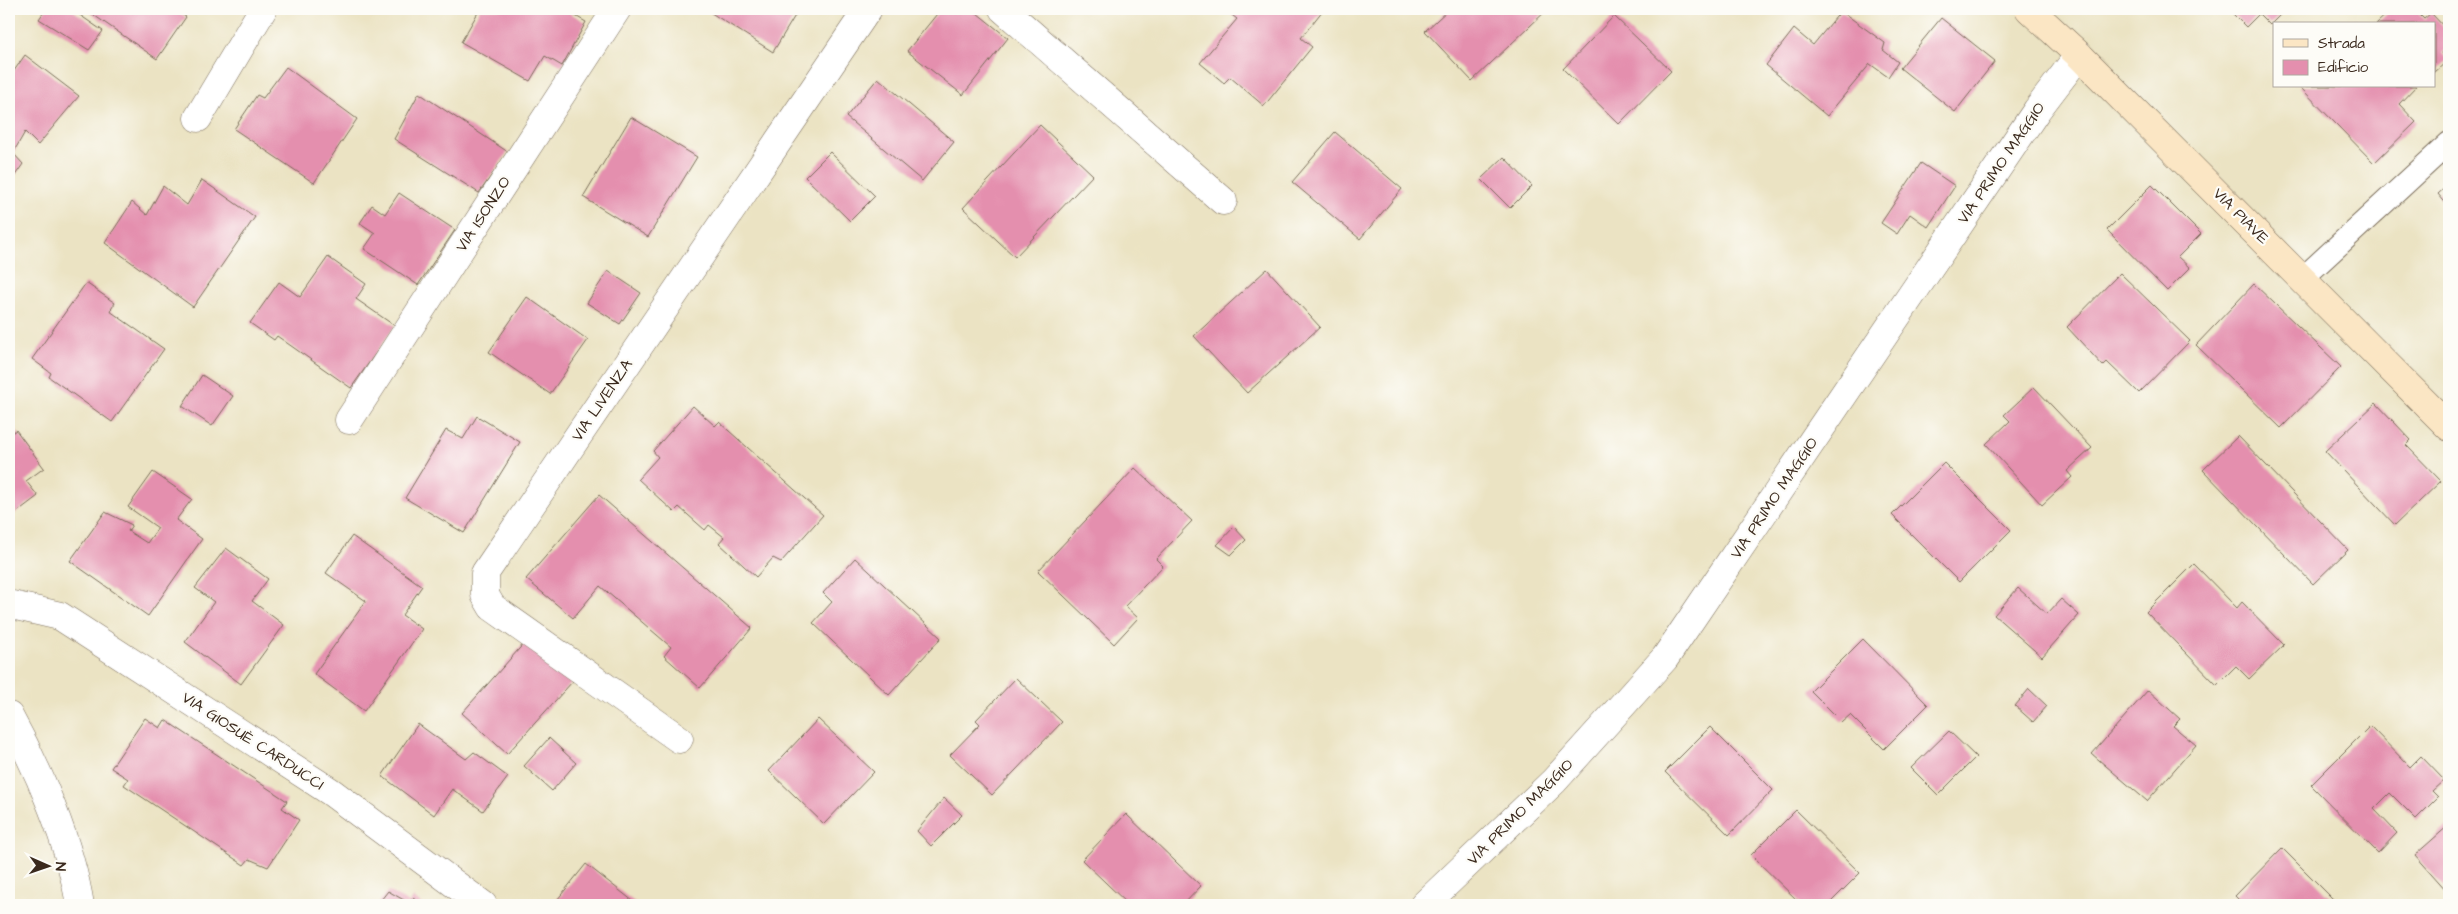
<svg xmlns="http://www.w3.org/2000/svg" width="2458" height="914" viewBox="0 0 2458 914" font-family="'Architects Daughter',sans-serif">
	<rect width="100%" height="100%" fill="#fdfcf7"/>
	<filter id="ink" filterUnits="userSpaceOnUse"><feTurbulence type="fractalNoise" baseFrequency=".02" numOctaves="2"/><feDisplacementMap in="SourceGraphic" scale="10" xChannelSelector="R" yChannelSelector="G"/><feConvolveMatrix kernelMatrix="1 2 1 2 8 2 1 2 1" color-interpolation-filters="sRGB"/></filter>
	<filter id="wash" filterUnits="userSpaceOnUse"><feTurbulence type="fractalNoise" baseFrequency=".0096" numOctaves="4" result="noise"/><feDisplacementMap in="SourceGraphic" scale="20" xChannelSelector="R" yChannelSelector="G"/><feGaussianBlur stdDeviation="1.12" result="paint"/><feColorMatrix in="noise" values="0 0 0 0 0 0 0 0 0 0 0 0 0 0 0 0 0 1.4 0 .05"/><feComposite in="paint" operator="in"/></filter>
	<g filter="url(#wash)">
		<rect width="100%" height="100%" fill="#ebe3c3"/>
		<g id="blocks">
			<!-- building -->
			<g fill="#e48fae">
				<polygon points="46,9 71,9 103,31 89,50 39,19"/>
				<polygon points="85,9 178,9 177,11 186,17 157,59"/>
				<polygon points="480,9 573,9 570,13 586,22 562,66 545,56 530,81 461,42"/>
				<polygon points="705,9 799,9 773,52"/>
				<polygon points="941,9 972,9 1008,38 963,95 907,51"/>
				<polygon points="1224,9 1323,10 1301,38 1312,47 1264,106 1230,77 1224,83 1200,63 1237,19"/>
				<polygon points="1449,9 1548,9 1472,81 1425,31"/>
				<polygon points="2228,9 2286,9 2270,25 2259,14 2246,27"/>
				<polygon points="2392,9 2414,9 2424,19 2431,13 2449,32 2449,46 2442,53 2448,60 2434,73 2434,24 2376,24"/>
				<polygon points="1841,11 1885,43 1883,50 1898,62 1888,77 1870,64 1827,116 1766,65 1794,29 1813,45"/>
				<polygon points="1614,16 1671,71 1619,124 1563,69"/>
				<polygon points="1941,18 1995,61 1955,112 1900,68"/>
				<polygon points="25,55 79,96 38,145 25,132 13,153 23,164 9,184 9,78"/>
				<polygon points="286,67 357,119 314,183 234,129 257,95 263,98"/>
				<polygon points="878,78 954,142 922,181 846,117"/>
				<polygon points="2299,86 2416,86 2399,104 2416,122 2374,163"/>
				<polygon points="419,93 508,152 479,193 394,139"/>
				<polygon points="631,117 697,157 648,237 583,197"/>
				<polygon points="1040,125 1093,175 1015,257 963,208"/>
				<polygon points="1335,132 1402,189 1360,239 1292,182"/>
				<polygon points="830,152 875,196 850,221 805,177"/>
				<polygon points="1504,157 1532,186 1510,208 1481,179"/>
				<polygon points="1921,163 1955,186 1928,227 1910,214 1897,234 1881,223"/>
				<polygon points="202,180 255,217 193,307 105,243 132,202 147,215 163,186 187,205"/>
				<polygon points="2449,184 2449,207 2438,194"/>
				<polygon points="2152,185 2201,234 2178,257 2190,268 2167,291 2107,230"/>
				<polygon points="399,193 455,230 418,285 364,249 375,233 360,223 372,205 385,214"/>
				<polygon points="328,257 366,284 356,299 395,326 351,388 277,336 274,340 250,323 279,282 300,297"/>
				<polygon points="1267,269 1320,327 1247,393 1194,336"/>
				<polygon points="608,271 641,293 620,324 587,303"/>
				<polygon points="2120,273 2190,341 2139,393 2107,362 2103,366 2067,327"/>
				<polygon points="86,283 115,303 110,311 164,349 112,422 49,377 51,373 32,359"/>
				<polygon points="2254,284 2341,367 2281,428 2196,345"/>
				<polygon points="527,297 588,340 550,394 489,352"/>
				<polygon points="202,375 233,396 212,426 182,406"/>
				<polygon points="2034,387 2092,448 2067,471 2072,477 2042,505 1986,444 2010,421 2004,415"/>
				<polygon points="2376,403 2411,440 2406,445 2441,481 2395,525 2325,451"/>
				<polygon points="693,406 715,426 719,422 823,515 781,562 773,558 756,577 719,543 724,537 709,525 705,530 679,507 674,512 638,479 658,457 653,451"/>
				<polygon points="477,416 520,442 464,533 405,498 446,430 463,439"/>
				<polygon points="16,430 44,468 26,481 38,496 9,518 9,435"/>
				<polygon points="2238,436 2348,550 2313,584 2203,470"/>
				<polygon points="1944,463 2011,530 1959,582 1892,515"/>
				<polygon points="1135,468 1192,521 1156,559 1163,566 1125,606 1138,618 1114,644 1038,571"/>
				<polygon points="153,472 192,499 176,520 202,539 148,616 70,561 105,512 132,525 128,531 147,543 158,528 128,507"/>
				<polygon points="599,495 752,628 700,688 664,656 671,647 600,586 573,618 526,579"/>
				<polygon points="1234,527 1246,540 1231,555 1217,545"/>
				<polygon points="352,536 422,586 402,615 422,629 364,711 314,674 366,601 326,573"/>
				<polygon points="226,548 268,579 252,601 284,625 241,684 185,642 214,602 195,588"/>
				<polygon points="855,558 941,638 889,695 813,623 832,602 823,593"/>
				<polygon points="2194,564 2237,608 2242,602 2284,645 2249,679 2236,666 2217,685 2146,612"/>
				<polygon points="2018,588 2047,614 2061,599 2079,615 2042,657 1994,615"/>
				<polygon points="1863,639 1928,705 1884,749 1850,715 1842,722 1811,691"/>
				<polygon points="527,640 573,681 507,754 462,713"/>
				<polygon points="1016,678 1062,722 992,795 950,755 980,724 976,720"/>
				<polygon points="2029,689 2047,706 2033,722 2015,706"/>
				<polygon points="2148,690 2180,719 2173,726 2196,745 2147,801 2092,754"/>
				<polygon points="145,718 160,728 165,720 287,801 282,808 299,820 268,867 249,859 244,865 124,785 128,779 111,768"/>
				<polygon points="818,719 874,772 824,824 769,771"/>
				<polygon points="418,724 466,759 474,752 508,777 483,811 452,789 434,815 382,776"/>
				<polygon points="2370,726 2410,767 2421,756 2444,780 2432,791 2438,797 2416,819 2390,793 2374,809 2397,833 2378,853 2311,785"/>
				<polygon points="1710,727 1773,790 1729,835 1665,772"/>
				<polygon points="1949,731 1976,757 1938,795 1911,768"/>
				<polygon points="549,738 576,763 552,791 524,766"/>
				<polygon points="944,798 962,815 931,846 917,831"/>
				<polygon points="1796,810 1860,873 1828,905 1802,905 1751,855"/>
				<polygon points="1126,814 1201,886 1183,905 1129,905 1082,860"/>
				<polygon points="2449,825 2449,889 2447,891 2415,855"/>
				<polygon points="2282,848 2339,905 2244,905 2235,896"/>
				<polygon points="586,864 638,905 553,905"/>
				<polygon points="388,891 409,903 413,898 423,905 377,905"/>
			</g>
		</g>
	</g>
	<g filter="url(#ink)">
		<use href="#blocks" fill-opacity="0" stroke="#796b58" stroke-width="1"/>
		<g fill="none" stroke-linecap="round" stroke-linejoin="round">
			<defs>
				<polyline id="service" points="2303,278 2449,143"/>
				<g id="minor">
					<polyline points="1003,9 1223,201"/>
					<polyline points="198,118 263,9"/>
					<polyline points="349,420 617,9"/>
					<polyline points="9,606 12,605 60,616 331,792 483,905"/>
					<path d="M 9,716 C 39,770 70,843 80,905"/>
					<polyline points="679,739 492,607 485,595 485,573 868,9"/>
				</g>
				<polyline id="tertiary" points="1424,905 1554,781 1665,658 2037,110 2079,55"/>
				<polyline id="secondary" points="2029,9 2079,55 2449,427"/>
			</defs>
			<!-- service casing -->
			<use href="#service" stroke="#796b58" stroke-width="24"/>
			<!-- minor casing -->
			<use href="#minor" stroke="#796b58" stroke-width="29"/>
			<!-- tertiary casing -->
			<use href="#tertiary" stroke="#796b58" stroke-width="29"/>
			<!-- secondary casing -->
			<use href="#secondary" stroke="#796b58" stroke-width="29"/>
			<!-- service -->
			<use href="#service" stroke="#fff" stroke-width="22"/>
			<!-- minor -->
			<use href="#minor" stroke="#fff" stroke-width="28"/>
			<!-- tertiary -->
			<use href="#tertiary" stroke="#fff" stroke-width="28"/>
			<!-- secondary -->
			<use href="#secondary" stroke="#fbe6c4" stroke-width="28"/>
		</g>
	</g>
	<g text-anchor="middle" dominant-baseline="central" stroke-width="4.5" stroke-linejoin="round" paint-order="stroke">
		<!-- street labels -->
		<g font-size="16" fill="#3b2a1e" stroke="#fdfcf7">
			<text transform="translate(2001 163) rotate(-56)">VIA PRIMO MAGGIO</text>
			<text transform="translate(483 214) rotate(-57)">VIA ISONZO</text>
			<text transform="translate(2241 216) rotate(45)">VIA PIAVE</text>
			<text transform="translate(602 400) rotate(-56)">VIA LIVENZA</text>
			<text transform="translate(1774 498) rotate(-56)">VIA PRIMO MAGGIO</text>
			<text transform="translate(253 741) rotate(33)">VIA GIOSUÈ CARDUCCI</text>
			<text transform="translate(1520 812) rotate(-45)">VIA PRIMO MAGGIO</text>
		</g>
	</g>
	<!-- margin -->
	<rect width="2458" height="914" fill="none" stroke="#fdfcf7" stroke-width="30"/>
	<!-- legend -->
	<rect x="2273" y="22" width="162" height="65" fill="#fdfcf7" stroke="#afa8a0"/>
	<rect x="2283" y="39" width="25" height="8" fill="#fbe6c4" stroke="#afa8a0"/>
	<text x="2318" y="48" font-size="15" fill="#3b2a1e">Strada</text>
	<rect x="2283" y="60" width="25" height="15" fill="#e48fae" stroke="#afa8a0"/>
	<text x="2318" y="72" font-size="15" fill="#3b2a1e">Edificio</text>
	<!-- north arrow -->
	<g transform="translate(48 866) rotate(92)" stroke="#fdfcf7" stroke-width="4" paint-order="stroke">
	<path d="M0-4L9 19L0 12L-9 19Z" fill="#3b2a1e"/>
	<text y="-8" font-size="14" font-weight="bold" text-anchor="middle" fill="#3b2a1e">N</text>
	</g>
</svg>
